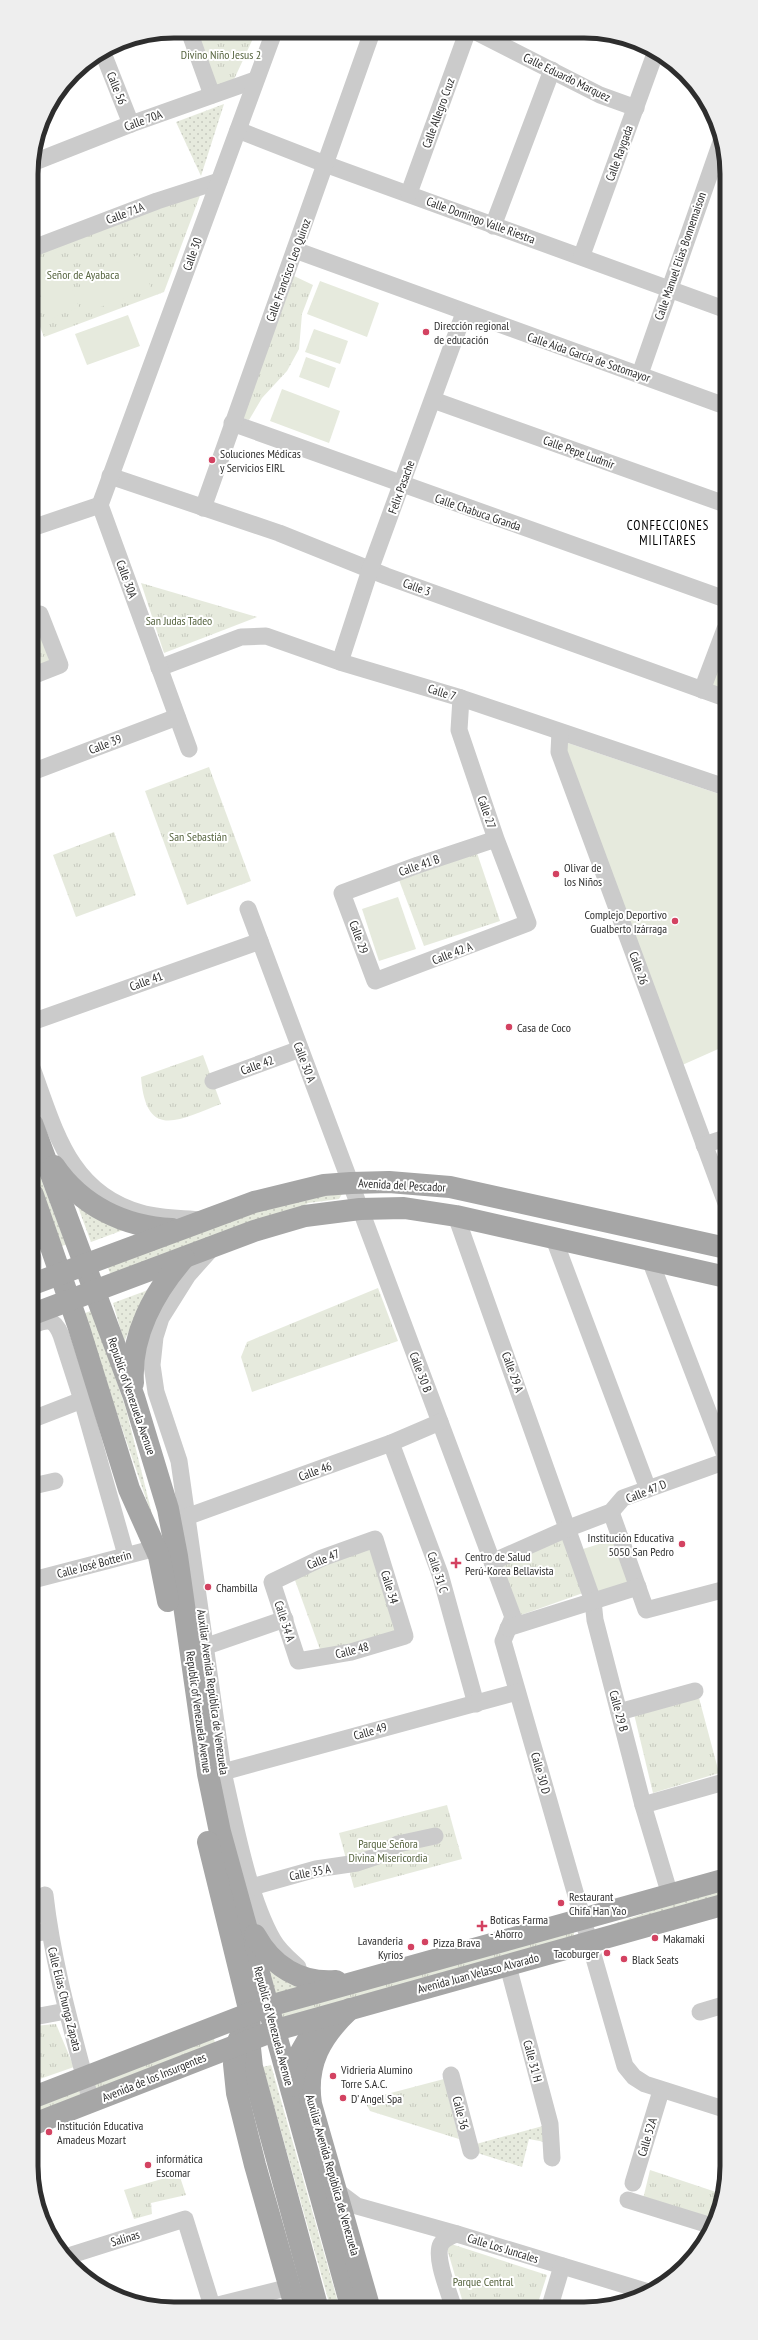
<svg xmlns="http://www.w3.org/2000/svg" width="758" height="2340" viewBox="0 0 758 2340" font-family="'PT Sans Narrow',sans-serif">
	<defs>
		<pattern id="grass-dots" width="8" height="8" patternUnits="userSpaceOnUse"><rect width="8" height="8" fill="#e6eadd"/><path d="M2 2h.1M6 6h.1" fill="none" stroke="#c6c9be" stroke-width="1.8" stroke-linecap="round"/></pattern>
		<pattern id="park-tufts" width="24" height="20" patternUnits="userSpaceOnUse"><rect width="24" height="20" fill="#e6eadd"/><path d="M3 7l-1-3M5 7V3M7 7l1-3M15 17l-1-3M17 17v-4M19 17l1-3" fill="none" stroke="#c6c9be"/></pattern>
	</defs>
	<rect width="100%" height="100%" fill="#fff"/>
	<!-- grass -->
	<g fill="url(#grass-dots)">
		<polygon points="224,104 201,176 176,122"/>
		<polygon points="32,1155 66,1245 59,1246 33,1173"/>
		<polygon points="342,1194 339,1199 308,1203 297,1210 115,1273 110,1273 107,1265 289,1200"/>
		<polygon points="78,1207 126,1229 91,1242"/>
		<polygon points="148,1290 124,1342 113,1303"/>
		<polygon points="93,1310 126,1409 154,1522 83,1314"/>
		<polygon points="726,1885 726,1898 605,1927"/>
		<polygon points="266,1963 307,1988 276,1997"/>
		<polygon points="271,2065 339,2306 330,2306 263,2067"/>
		<polygon points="550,2124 550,2143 529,2139 522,2167 471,2151 469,2146"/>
	</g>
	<!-- park -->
	<g fill="url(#park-tufts)">
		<polygon points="216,31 256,32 230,88 209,89 191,40"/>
		<polygon points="204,185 164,292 44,337 31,303 31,245"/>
		<polygon points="294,276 313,285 302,314 299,349 287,371 262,398 249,420 240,417"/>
		<polygon points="141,583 257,617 164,653"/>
		<polygon points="38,625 52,664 32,671 32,627"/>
		<polygon points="725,646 725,693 709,687"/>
		<polygon points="209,767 251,881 187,905 145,791"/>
		<polygon points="114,832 136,895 76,917 53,855"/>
		<polygon points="477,853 500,921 424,946 399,880"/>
		<path d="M 203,1055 L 221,1104 C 180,1119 146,1142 141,1077 Z"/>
		<polygon points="378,1288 398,1341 252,1392 241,1357 247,1342"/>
		<polygon points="566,1537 583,1593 521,1615 501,1565"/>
		<polygon points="372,1544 400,1630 322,1655 292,1572"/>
		<polygon points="699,1698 719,1773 653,1793 634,1714"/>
		<polygon points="447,1805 462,1859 354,1888 339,1833"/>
		<polygon points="574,1926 574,1936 282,2020 281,2007"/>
		<polygon points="56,2024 74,2067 34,2081 34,2026"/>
		<polygon points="212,2032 216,2046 34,2117 34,2103"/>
		<polygon points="444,2079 459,2139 370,2111 364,2100"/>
		<polygon points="650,2170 722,2194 716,2220 643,2199"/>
		<polygon points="179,2174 186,2195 151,2203 152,2214 134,2219 124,2190"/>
		<polygon points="445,2242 547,2275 537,2306 464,2306"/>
	</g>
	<!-- pitch -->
	<g fill="#e6eadd">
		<polygon points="57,252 79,307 50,319 31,272 31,262"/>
		<polygon points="138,255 151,288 90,311 77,277"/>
		<polygon points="320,281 379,303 367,337 307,314"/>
		<polygon points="128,315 140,346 87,365 75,334"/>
		<polygon points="314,329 348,341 340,364 305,352"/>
		<polygon points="306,357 336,368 329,388 299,377"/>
		<polygon points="282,389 340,411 329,443 270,421"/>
		<polygon points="565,742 725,796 725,1046 680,1066 566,768"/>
		<polygon points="398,897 416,949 379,961 362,909"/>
		<polygon points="615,1539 629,1585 596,1594 583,1549"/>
	</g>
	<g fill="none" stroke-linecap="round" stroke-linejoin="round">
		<!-- minor -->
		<g stroke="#cbcbcb" stroke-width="17">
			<polyline points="189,31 212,95"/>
			<polyline points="478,33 600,95 636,108"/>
			<polyline points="103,53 131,124"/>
			<polyline points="238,130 325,164 724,309"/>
			<polyline points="32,163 131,124 255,80"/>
			<polyline points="409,193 467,33"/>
			<polyline points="493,226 552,70"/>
			<polyline points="31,249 157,201 219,181"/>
			<polyline points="295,250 725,406"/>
			<polyline points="582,255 656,51"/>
			<polyline points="640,374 722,139"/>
			<polyline points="433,400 725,504"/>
			<polyline points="232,423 725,599"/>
			<polyline points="110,476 279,533 386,576 725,698"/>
			<polyline points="203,508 372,32"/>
			<polyline points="32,528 100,505"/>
			<polyline points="32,617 40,614 60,665 32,676"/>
			<polyline points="340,662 370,570 464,313"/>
			<polyline points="159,668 241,637 266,636 340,662 461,698 725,787"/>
			<polyline points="702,690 725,629"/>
			<polyline points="461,698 459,730 496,839 528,923 375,981 342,893 418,865 496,839"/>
			<polyline points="560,732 559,752 726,1203"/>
			<polyline points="189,749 100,505 274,32"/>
			<polyline points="32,772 177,717"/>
			<polyline points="248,909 513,1617 503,1641 625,2066 634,2077 645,2084 727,2110"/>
			<polyline points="32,1022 260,941"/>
			<path d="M 32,1068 C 55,1130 69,1193 141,1213 C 161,1219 182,1218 202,1220"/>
			<polyline points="213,1081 300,1049"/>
			<polyline points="704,1145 725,1138"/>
			<polyline points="456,1216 593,1601 595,1620 643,1805 670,1895"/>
			<polyline points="554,1239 648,1489"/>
			<path d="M 213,1247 L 188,1275 L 161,1318 L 155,1337 L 152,1365 L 156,1392 L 179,1461 L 223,1772 C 235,1823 248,1896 273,1940 C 279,1951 289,1959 298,1967"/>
			<polyline points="33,1258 33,1268"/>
			<polyline points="650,1260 726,1458"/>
			<path d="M 33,1325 C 48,1319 54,1318 61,1335 L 82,1400 L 126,1555"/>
			<polyline points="33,1419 82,1400"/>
			<polyline points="391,1443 440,1574 476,1704"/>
			<polyline points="33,1486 55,1481"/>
			<polyline points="611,1512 646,1610 726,1589"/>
			<polyline points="189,1516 391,1443 440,1422"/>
			<polygon points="375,1539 405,1636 351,1652 298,1661 272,1582 322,1558"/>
			<polyline points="492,1562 569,1528 611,1512 623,1498 726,1461"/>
			<polyline points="33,1580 156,1548"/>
			<polyline points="508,1628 638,1587"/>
			<polyline points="204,1647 285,1619"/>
			<polyline points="619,1712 695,1691"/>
			<polyline points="223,1772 517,1692"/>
			<polyline points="643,1805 724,1782"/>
			<polyline points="252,1887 316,1869 357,1863 375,1857 398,1844 435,1836"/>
			<path d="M 45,1895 C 53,1966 73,2033 91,2102"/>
			<polyline points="33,1934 49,1931"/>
			<polyline points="508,1966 550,2124 552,2158"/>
			<polyline points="700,2012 727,2004"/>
			<polyline points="34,2017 66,2011"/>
			<polyline points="451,2075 471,2151"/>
			<polyline points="633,2183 661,2091"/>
			<polyline points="337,2191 357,2206 457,2234 648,2292"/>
			<polyline points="628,2200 712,2226"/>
			<polyline points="65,2257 185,2219 212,2306"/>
			<polyline points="214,2306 290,2287"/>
			<path d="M 453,2306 C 449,2292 434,2257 441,2244 C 444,2239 451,2236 457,2234"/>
			<polyline points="550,2306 562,2266"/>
		</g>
		<!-- major -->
		<g stroke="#a6a6a6" stroke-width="22">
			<polyline points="32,1123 134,1397 168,1509 177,1556 208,1774 220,1832 351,2306"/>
			<path d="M 54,1166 C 81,1206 125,1227 172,1229"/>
			<polyline points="33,1195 79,1328 129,1489 159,1556 168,1601"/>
			<polyline points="33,1284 254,1202 324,1185 351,1183 389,1182 450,1187 726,1248"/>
			<polyline points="33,1314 254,1231 305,1216 360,1209 404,1208 456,1216 726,1277"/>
			<path d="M 133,1383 C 130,1336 154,1292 184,1258"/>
			<polyline points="208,1842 250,2013 249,2039 252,2067 317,2306"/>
			<path d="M 255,1935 C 272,1966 300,1984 336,1981"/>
			<path d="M 350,2009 C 321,2036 305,2064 311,2104 L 369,2306"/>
			<polyline points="242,2032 237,2044 234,2064 237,2093 255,2165 295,2306"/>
			<polyline points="292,2086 298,2057 317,2024"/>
			<polyline points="34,2097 269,2006 726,1879"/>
			<polyline points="34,2124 276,2030 726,1904"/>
		</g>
	</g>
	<!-- markers -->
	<g fill="#d34261" stroke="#fff" stroke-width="1.5">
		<circle cx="426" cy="332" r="4"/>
		<circle cx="212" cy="460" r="4"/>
		<circle cx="556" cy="874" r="4"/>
		<circle cx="675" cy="921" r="4"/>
		<circle cx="509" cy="1027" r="4"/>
		<circle cx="682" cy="1544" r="4"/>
		<path d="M454 1557h4v4h4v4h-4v4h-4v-4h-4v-4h4z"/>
		<circle cx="208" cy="1587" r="4"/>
		<circle cx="561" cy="1903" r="4"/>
		<path d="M480 1920h4v4h4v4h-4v4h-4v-4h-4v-4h4z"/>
		<circle cx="655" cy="1938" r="4"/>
		<circle cx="425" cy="1942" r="4"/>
		<circle cx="411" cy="1947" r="4"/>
		<circle cx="607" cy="1953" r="4"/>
		<circle cx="624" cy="1959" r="4"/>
		<circle cx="333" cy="2076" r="4"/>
		<circle cx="343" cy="2098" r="4"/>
		<circle cx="49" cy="2132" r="4"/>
		<circle cx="148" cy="2165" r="4"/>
	</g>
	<g text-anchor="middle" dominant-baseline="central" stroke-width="4" stroke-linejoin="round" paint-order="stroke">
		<!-- park labels -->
		<g font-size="12" fill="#576540" stroke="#fff">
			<text x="221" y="54">Divino Niño Jesus 2</text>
			<text x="83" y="274">Señor de Ayabaca</text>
			<text x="179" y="620">San Judas Tadeo</text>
			<text x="198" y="836">San Sebastián</text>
			<text x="388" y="1843">Parque Señora<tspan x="388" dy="14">Divina Misericordia</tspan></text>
			<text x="483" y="2281">Parque Central</text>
		</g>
		<!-- street labels -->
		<g font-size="12" fill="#2e2e2e" stroke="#fff">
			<text transform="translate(567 77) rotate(26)">Calle Eduardo Marquez</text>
			<text transform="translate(117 88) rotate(68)">Calle 56</text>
			<text transform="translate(438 113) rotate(-70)">Calle Allegro Cruz</text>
			<text transform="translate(143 120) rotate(-20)">Calle 70A</text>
			<text transform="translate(619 153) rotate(-70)">Calle Raygada</text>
			<text transform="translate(125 213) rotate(-21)">Calle 71A</text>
			<text transform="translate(481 220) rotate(20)">Calle Domingo Valle Riestra</text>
			<text transform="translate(192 254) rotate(-70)">Calle 30</text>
			<text transform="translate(680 256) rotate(-71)">Calle Manuel Elias Bonnemaison</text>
			<text transform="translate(288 270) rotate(-70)">Calle Francisco Leo Quiroz</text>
			<text transform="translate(589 357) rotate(19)">Calle Aída García de Sotomayor</text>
			<text transform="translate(579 452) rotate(20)">Calle Pepe Ludmir</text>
			<text transform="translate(401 487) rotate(-70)">Felix Pasache</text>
			<text transform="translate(478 512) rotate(19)">Calle Chabuca Granda</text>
			<text transform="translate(127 579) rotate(70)">Calle 30A</text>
			<text transform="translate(417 587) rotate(20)">Calle 3</text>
			<text transform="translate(442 692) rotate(17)">Calle 7</text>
			<text transform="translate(105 744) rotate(-21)">Calle 39</text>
			<text transform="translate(487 812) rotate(71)">Calle 27</text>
			<text transform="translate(419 865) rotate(-19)">Calle 41 B</text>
			<text transform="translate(359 937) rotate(70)">Calle 29</text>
			<text transform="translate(452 953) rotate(-21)">Calle 42 A</text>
			<text transform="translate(639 968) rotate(70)">Calle 26</text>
			<text transform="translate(146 981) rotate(-20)">Calle 41</text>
			<text transform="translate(305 1062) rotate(69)">Calle 30 A</text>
			<text transform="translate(257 1065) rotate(-20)">Calle 42</text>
			<text transform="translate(402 1185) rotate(3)">Avenida del Pescador</text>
			<text transform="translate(421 1372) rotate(69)">Calle 30 B</text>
			<text transform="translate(513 1372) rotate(70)">Calle 29 A</text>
			<text transform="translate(132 1396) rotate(71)">Republic of Venezuela Avenue</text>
			<text transform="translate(315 1471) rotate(-20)">Calle 46</text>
			<text transform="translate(646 1491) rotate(-22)">Calle 47 D</text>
			<text transform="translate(323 1559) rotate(-22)">Calle 47</text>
			<text transform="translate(94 1564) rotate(-15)">Calle José Botterin</text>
			<text transform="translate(438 1572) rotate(72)">Calle 31 C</text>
			<text transform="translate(390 1587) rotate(73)">Calle 34</text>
			<text transform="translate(285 1621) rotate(72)">Calle 34 A</text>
			<text transform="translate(352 1650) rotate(-14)">Calle 48</text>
			<text transform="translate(213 1692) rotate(82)">Auxiliar Avenida República de Venezuela</text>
			<text transform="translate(619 1711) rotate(75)">Calle 29 B</text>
			<text transform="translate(199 1712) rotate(82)">Republic of Venezuela Avenue</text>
			<text transform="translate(370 1731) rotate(-16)">Calle 49</text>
			<text transform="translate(541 1773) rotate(74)">Calle 30 D</text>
			<text transform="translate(310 1872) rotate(-11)">Calle 35 A</text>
			<text transform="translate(478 1973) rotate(-15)">Avenida Juan Velasco Alvarado</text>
			<text transform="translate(65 1999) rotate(76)">Calle Elías Chunga Zapata</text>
			<text transform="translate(274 2026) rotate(75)">Republic of Venezuela Avenue</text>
			<text transform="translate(533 2061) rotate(75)">Calle 31 H</text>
			<text transform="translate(154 2077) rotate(-22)">Avenida de los Insurgentes</text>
			<text transform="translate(461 2113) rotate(76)">Calle 36</text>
			<text transform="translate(647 2137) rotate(-73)">Calle 52A</text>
			<text transform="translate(333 2175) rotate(74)">Auxiliar Avenida República de Venezuela</text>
			<text transform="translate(125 2238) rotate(-17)">Salinas</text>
			<text transform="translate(503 2248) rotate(17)">Calle Los Juncales</text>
		</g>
		<!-- poi labels -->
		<g font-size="12" fill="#2e2e2e" stroke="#fff" text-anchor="start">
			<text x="434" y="325">Dirección regional<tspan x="434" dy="14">de educación</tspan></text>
			<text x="220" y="453">Soluciones Médicas<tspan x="220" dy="14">y Servicios EIRL</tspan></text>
			<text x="564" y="867">Olivar de<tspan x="564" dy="14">los Niños</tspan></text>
			<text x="667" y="914" text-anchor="end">Complejo Deportivo<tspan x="667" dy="14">Gualberto Izárraga</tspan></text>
			<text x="517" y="1027">Casa de Coco</text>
			<text x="674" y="1537" text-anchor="end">Institución Educativa<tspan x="674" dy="14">5050 San Pedro</tspan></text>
			<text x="465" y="1556">Centro de Salud<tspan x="465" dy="14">Perú-Korea Bellavista</tspan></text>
			<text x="216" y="1587">Chambilla</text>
			<text x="569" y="1896">Restaurant<tspan x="569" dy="14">Chifa Han Yao</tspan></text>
			<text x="490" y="1919">Boticas Farma<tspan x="490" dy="14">- Ahorro</tspan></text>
			<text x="663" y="1938">Makamaki</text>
			<text x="403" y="1940" text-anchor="end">Lavanderia<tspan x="403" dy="14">Kyrios</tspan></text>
			<text x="433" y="1942">Pizza Brava</text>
			<text x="599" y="1953" text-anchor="end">Tacoburger</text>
			<text x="632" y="1959">Black Seats</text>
			<text x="341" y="2069">Vidrieria Alumino<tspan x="341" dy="14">Torre S.A.C.</tspan></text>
			<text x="351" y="2098">D' Angel Spa</text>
			<text x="57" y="2125">Institución Educativa<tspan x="57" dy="14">Amadeus Mozart</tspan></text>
			<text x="156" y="2158">informática<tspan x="156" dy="14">Escomar</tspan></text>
		</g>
		<!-- neighbourhood labels -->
		<g font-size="13" letter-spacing="1" fill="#000" stroke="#fff">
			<text x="668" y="525">CONFECCIONES<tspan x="668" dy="15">MILITARES</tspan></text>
		</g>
	</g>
	<!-- crop -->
	<path d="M0 0H758V2340H0ZM174 38H584A136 136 0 0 1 720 174V2166A136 136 0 0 1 584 2302H174A136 136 0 0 1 38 2166V174A136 136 0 0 1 174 38Z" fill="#eee" fill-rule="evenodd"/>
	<path fill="none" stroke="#2e2e2e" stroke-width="5" d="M174 38H584A136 136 0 0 1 720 174V2166A136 136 0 0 1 584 2302H174A136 136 0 0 1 38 2166V174A136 136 0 0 1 174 38Z"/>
</svg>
